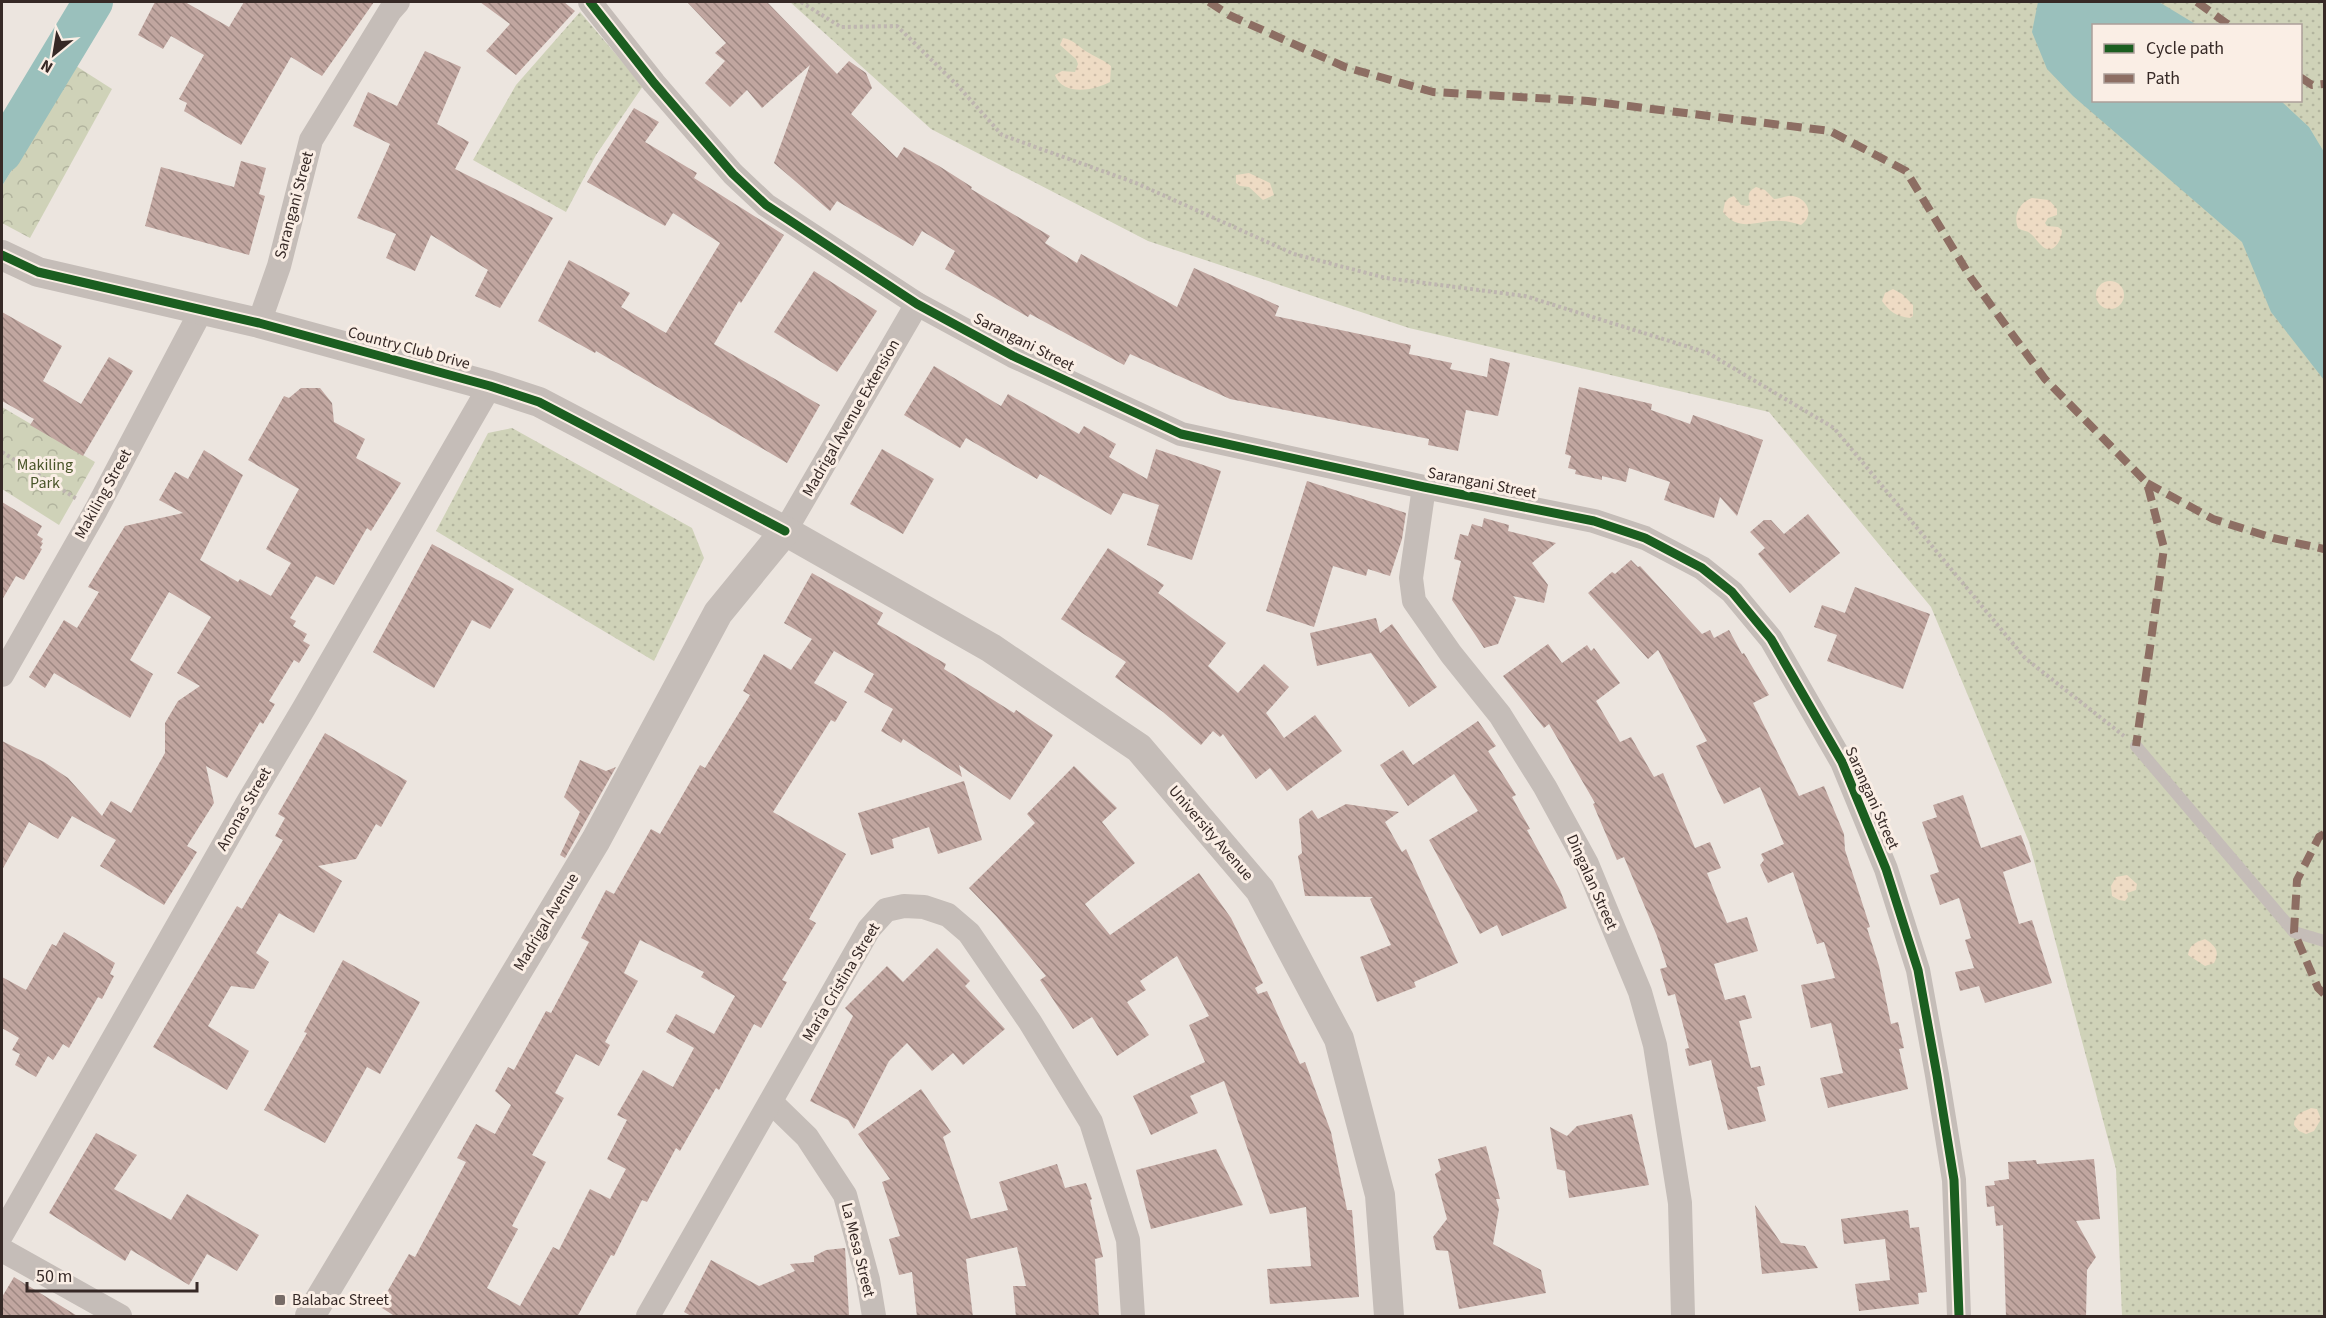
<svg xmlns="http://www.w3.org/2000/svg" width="2326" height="1318" viewBox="0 0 2326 1318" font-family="'Source Sans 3',sans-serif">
	<defs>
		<pattern id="grass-dots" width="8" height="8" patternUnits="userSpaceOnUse" patternTransform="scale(1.5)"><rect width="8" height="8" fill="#cfd2b8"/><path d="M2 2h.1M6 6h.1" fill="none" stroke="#b2b49e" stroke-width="1.8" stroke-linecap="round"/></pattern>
		<pattern id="forest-crowns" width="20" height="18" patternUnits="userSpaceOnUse" patternTransform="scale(1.5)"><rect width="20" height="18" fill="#cfd2b8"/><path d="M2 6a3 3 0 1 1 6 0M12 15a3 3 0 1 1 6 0" fill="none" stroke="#b2b49e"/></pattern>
		<pattern id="sand-dots" width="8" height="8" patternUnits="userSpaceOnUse" patternTransform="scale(1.5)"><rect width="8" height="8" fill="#eedbc4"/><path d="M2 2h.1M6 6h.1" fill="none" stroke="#cdbca8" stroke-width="1.8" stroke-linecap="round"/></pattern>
		<pattern id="building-back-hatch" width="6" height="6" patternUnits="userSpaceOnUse" patternTransform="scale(1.5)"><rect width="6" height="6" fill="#c1a6a0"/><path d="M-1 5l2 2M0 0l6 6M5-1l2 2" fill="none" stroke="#9e8782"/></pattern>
	</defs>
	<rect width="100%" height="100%" fill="#ece5df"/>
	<!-- grass -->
	<g fill="url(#grass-dots)" fill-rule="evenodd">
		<path d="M 790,2 L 2324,2 L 2324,1316 L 2122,1316 L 2116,1169 L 2029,842 L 1931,607 L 1769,412 L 1409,328 L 1148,241 L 931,129 ZM 2094,26 L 2300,26 L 2300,100 L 2094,100 Z"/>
		<polygon points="580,12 643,86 596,155 566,212 473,160 516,85"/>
		<polygon points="512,428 692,528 704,558 654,661 436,531 488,433"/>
	</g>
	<!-- forest -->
	<g fill="url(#forest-crowns)">
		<polygon points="76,66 112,89 30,238 2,223 2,186"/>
		<polygon points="2,407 95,462 59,525 2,489"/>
	</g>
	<!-- sand -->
	<g fill="url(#sand-dots)">
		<path d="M 1063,38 C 1075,40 1079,48 1089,53 C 1097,58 1104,60 1111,66 L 1110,82 C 1093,91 1063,96 1055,75 L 1062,71 L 1075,72 L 1078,64 L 1076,59 L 1060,45 Z"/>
		<polygon points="1249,173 1270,183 1274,195 1263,200 1249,187 1240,186 1236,183 1236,175"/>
		<path d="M 1756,187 L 1765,190 L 1774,199 C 1780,199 1788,195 1793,196 C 1809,199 1814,216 1801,225 C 1794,223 1788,221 1781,221 C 1759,219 1740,234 1723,212 L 1725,202 L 1729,198 L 1734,196 L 1741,205 L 1747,206 L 1750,205 C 1748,196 1747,192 1756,187 Z"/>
		<path d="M 2032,198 L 2049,200 L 2057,209 L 2057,215 L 2048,218 L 2045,223 L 2047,226 L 2058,227 L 2062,230 C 2062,241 2052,257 2041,245 C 2037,242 2035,237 2031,234 C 2027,230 2022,231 2018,228 C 2013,215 2019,203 2032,198 Z"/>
		<circle cx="2110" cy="295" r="14"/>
		<path d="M 1893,289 L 1902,294 L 1913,305 L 1913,316 L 1910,318 C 1896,316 1890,312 1882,301 L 1885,293 Z"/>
		<polygon points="2127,875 2137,884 2136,890 2127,893 2128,897 2125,901 2119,900 2112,896 2111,886 2116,877"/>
		<path d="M 2205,939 C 2216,946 2220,952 2214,963 L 2205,966 L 2188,955 C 2189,945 2196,942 2205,939 Z"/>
		<path d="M 2311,1108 L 2317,1109 L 2321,1119 L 2314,1131 L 2306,1134 L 2299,1131 L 2294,1125 C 2295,1113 2301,1113 2311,1108 Z"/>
	</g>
	<!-- water -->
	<g fill="#9ac0bc">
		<polygon points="2038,2 2159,2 2197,25 2094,26 2094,100 2281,101 2309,127 2324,152 2324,380 2271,312 2242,242 2073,96 2047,69 2032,32"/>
		<polygon points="53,48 76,66 2,186 2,127 22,99"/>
	</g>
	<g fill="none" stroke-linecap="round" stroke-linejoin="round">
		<!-- river -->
		<polyline stroke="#9ac0bc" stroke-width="40" points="2,153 93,2"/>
	</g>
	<!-- building -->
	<g fill="url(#building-back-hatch)" fill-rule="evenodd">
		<polygon points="155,2 185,2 229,27 244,2 374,2 322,76 291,57 241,145 184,111 187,103 179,99 204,55 171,36 163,49 138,35"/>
		<polygon points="480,2 564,2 575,11 516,75 486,51 510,24"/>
		<polygon points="687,2 767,2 837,74 849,61 866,73 872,88 851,114 897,158 904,147 939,166 972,187 971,189 1050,236 1045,243 1077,263 1081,254 1177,307 1194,268 1279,306 1275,316 1411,345 1409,354 1452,363 1450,369 1487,377 1490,358 1510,363 1498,416 1466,410 1458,451 1428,445 1429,439 1230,399 1130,354 1124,365 1030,314 1028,317 945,269 955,251 922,231 913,246 837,201 830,211 774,163 810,65 762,108 747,90 730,107 705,83 725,61 715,53 726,43"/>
		<polygon points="425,51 461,67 437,124 469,142 455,169 553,218 500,308 475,296 488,270 431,235 415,271 386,258 396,234 357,218 390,144 353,126 368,92 397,106"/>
		<polygon points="634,108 659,122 645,142 697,173 694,178 784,235 741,303 739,301 714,344 820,405 787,463 596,351 595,353 538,321 569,260 630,293 621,307 666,333 720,243 673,213 665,226 587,182"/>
		<polygon points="241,161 266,168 259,194 265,196 249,255 145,226 161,167 234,187"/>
		<polygon points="814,271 877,311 837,372 774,332"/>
		<polygon points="2,312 62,346 43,381 81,404 109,357 133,371 83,456 30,425 34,419 2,401"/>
		<polygon points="934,366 1001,406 1008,394 1079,434 1084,426 1116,444 1109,457 1147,479 1156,449 1221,471 1192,560 1147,545 1159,505 1123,493 1111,515 1040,474 1037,479 966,438 960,448 904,415"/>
		<polygon points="1579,387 1652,404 1651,410 1690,424 1693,415 1763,440 1737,516 1720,497 1714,518 1664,500 1670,482 1629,468 1626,482 1602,476 1602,480 1575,474 1576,470 1568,468 1571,456 1565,454"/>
		<polygon points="301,388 320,388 332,403 334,422 365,439 356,458 401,483 371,531 367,528 334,585 316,576 290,618 296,621 293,626 307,634 303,641 310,645 299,663 294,660 269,701 275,704 263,724 260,722 227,778 206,766 214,803 187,846 197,852 164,905 100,866 116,840 72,816 58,839 29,822 2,870 2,741 44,762 68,778 102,816 111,801 131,813 165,753 165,723 178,701 200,686 177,673 211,617 169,592 130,660 153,674 130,718 54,673 45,688 29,677 64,620 77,628 99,592 88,587 125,526 183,513 159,500 175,472 188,479 204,450 243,475 200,560 238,582 240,579 271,596 291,563 266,549 299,489 248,460 284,396 289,398"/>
		<polygon points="882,449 934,479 903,534 850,504"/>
		<polygon points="1307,481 1406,513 1402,539 1390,576 1368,569 1366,576 1333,566 1314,627 1266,611"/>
		<polygon points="2,502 42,526 37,535 43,539 41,542 43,543 40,548 42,549 24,580 16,576 2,600"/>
		<polygon points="1808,514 1840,553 1790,593 1758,554 1765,548 1750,532 1764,520 1771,520 1784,534"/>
		<polygon points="1484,518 1509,525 1508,531 1556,543 1532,563 1548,585 1544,603 1513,596 1516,600 1498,644 1484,648 1452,600 1461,561 1454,559 1460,534 1468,536 1472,524 1482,527"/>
		<polygon points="432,544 514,589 490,629 472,620 434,688 373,652"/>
		<polygon points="1108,548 1164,585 1158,593 1226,643 1208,666 1238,693 1264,664 1289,687 1266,713 1284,738 1315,715 1342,751 1287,791 1270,768 1256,779 1223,734 1220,737 1213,731 1201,745 1163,712 1115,677 1126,662 1061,619"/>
		<polygon points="1631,560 1638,567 1640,566 1702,634 1710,630 1714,638 1729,630 1742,654 1744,653 1769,695 1753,703 1799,796 1824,786 1844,834 1845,850 1870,927 1867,928 1879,966 1891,1024 1898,1022 1904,1048 1899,1049 1908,1089 1828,1108 1820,1078 1843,1073 1831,1023 1811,1028 1801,985 1835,978 1824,942 1817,944 1793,872 1768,883 1760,865 1764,860 1761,854 1784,844 1760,787 1724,804 1696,746 1707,741 1658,650 1648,659 1588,593 1612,572 1615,574"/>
		<path d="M 812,573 L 883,613 L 877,624 L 946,664 L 944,669 L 1014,713 L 1016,710 L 1053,735 L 1010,800 L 959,765 L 962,777 L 903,739 L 901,743 L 881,731 L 893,709 L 864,692 L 874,674 L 834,651 L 814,683 L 847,702 L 835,722 L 831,720 L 773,812 L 846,854 L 809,919 L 816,923 L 782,980 L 787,982 L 761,1028 L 754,1024 L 719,1090 L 716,1088 L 680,1151 L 676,1148 L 647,1202 L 642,1200 L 614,1256 L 611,1255 L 577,1317 L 396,1317 L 379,1306 L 409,1254 L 415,1257 L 466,1162 L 457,1158 L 476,1124 L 495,1134 L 511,1105 L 495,1091 L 508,1067 L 514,1070 L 546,1011 L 551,1013 L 589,942 L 581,938 L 606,890 L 614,894 L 651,829 L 660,834 L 700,765 L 705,768 L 750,695 L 743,691 L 764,654 L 791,670 L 812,639 L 784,623 ZM 640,940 L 704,972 L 701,977 L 735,996 L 714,1034 L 676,1014 L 666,1032 L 694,1048 L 673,1087 L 643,1070 L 617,1115 L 627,1120 L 607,1159 L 626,1169 L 610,1199 L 590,1189 L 559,1250 L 553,1247 L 520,1306 L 487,1288 L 518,1229 L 512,1226 L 546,1162 L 532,1155 L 564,1098 L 555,1093 L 576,1054 L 599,1066 L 610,1045 L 605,1042 L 638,981 L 624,973 Z"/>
		<polygon points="1855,587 1930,614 1903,689 1827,661 1837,635 1814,627 1822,605 1845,613"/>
		<polygon points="1376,618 1380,633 1392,624 1437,687 1409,707 1371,653 1317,666 1310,633"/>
		<polygon points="1548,644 1562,663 1587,645 1591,651 1594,648 1620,683 1596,701 1620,742 1631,737 1654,777 1663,773 1695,848 1710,842 1721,868 1707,873 1727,923 1747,917 1758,951 1714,964 1725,1000 1745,995 1752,1018 1739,1021 1751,1068 1760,1066 1765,1085 1757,1087 1766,1121 1728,1130 1711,1060 1689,1066 1685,1049 1689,1048 1675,994 1668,996 1660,969 1667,967 1657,936 1624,857 1617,860 1593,804 1595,803 1549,724 1544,728 1503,676"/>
		<polygon points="1478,721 1496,746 1488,751 1516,795 1512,797 1530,829 1527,830 1560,890 1567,908 1502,936 1497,925 1480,934 1429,840 1478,811 1454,774 1408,806 1380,765 1403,750 1413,765"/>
		<polygon points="325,733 407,781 381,827 376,824 356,859 318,866 342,881 314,933 279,913 256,953 269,962 254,989 231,986 208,1026 249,1051 227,1090 153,1047 237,906 242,909 283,840 275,836 285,818 278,814"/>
		<polygon points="580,760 606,771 616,767 565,858 560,855 580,812 564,797"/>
		<polygon points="1074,766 1117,808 1102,822 1135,863 1085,904 1110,935 1199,873 1231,918 1263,983 1255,988 1258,994 1267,991 1300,1064 1305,1062 1331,1132 1347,1210 1352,1210 1359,1297 1270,1304 1267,1269 1311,1266 1306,1207 1270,1214 1224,1081 1190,1096 1198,1113 1151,1135 1133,1096 1205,1062 1189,1025 1209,1016 1177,956 1140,981 1146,990 1127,1002 1149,1035 1117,1056 1092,1017 1073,1029 1040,980 1046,976 997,917 969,888 1035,823 1027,814"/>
		<polygon points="964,781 982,840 938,854 929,827 892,839 894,848 871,855 858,813"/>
		<polygon points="1963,795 1981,848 2021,835 2031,862 2003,872 2019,924 2032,920 2052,983 1985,1003 1979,986 1960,991 1955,972 1974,968 1965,940 1971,938 1959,898 1940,905 1930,875 1939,872 1922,822 1937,817 1933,805"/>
		<polygon points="1346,804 1399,812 1385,822 1402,852 1406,849 1458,963 1414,982 1416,987 1377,1002 1360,957 1391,945 1370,899 1373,897 1305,896 1298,856 1302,853 1299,819 1312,810 1318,819"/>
		<polygon points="64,932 115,963 110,974 114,976 102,999 98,997 69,1048 63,1044 53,1060 48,1056 36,1077 15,1065 20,1054 12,1050 19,1038 2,1028 2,977 26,990 52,944 56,946"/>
		<polygon points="937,948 970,981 965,986 1005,1029 963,1065 953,1053 932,1071 907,1043 889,1061 854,1129 848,1120 810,1101 853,1016 845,1008 887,966 903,982"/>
		<polygon points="343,960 420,1002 380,1074 367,1067 325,1143 264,1110 307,1033 304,1032"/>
		<polygon points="921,1089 951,1132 943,1137 971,1219 1008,1210 999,1182 1057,1164 1065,1188 1086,1183 1092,1199 1090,1200 1103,1257 1095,1259 1099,1317 1016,1317 1013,1286 1026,1286 1017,1247 966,1259 973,1317 917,1317 912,1272 899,1275 889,1239 900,1236 882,1182 890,1179 858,1134"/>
		<polygon points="1632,1114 1649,1185 1569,1198 1565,1171 1557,1169 1550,1127 1567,1136 1577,1126"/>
		<polygon points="96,1133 137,1155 114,1189 171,1220 187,1194 259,1235 237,1271 207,1254 189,1285 131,1250 125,1261 49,1213"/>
		<polygon points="1486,1146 1500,1199 1496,1199 1499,1209 1493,1244 1541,1270 1546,1293 1459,1309 1448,1251 1436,1250 1433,1237 1447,1219 1435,1174 1441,1170 1438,1159"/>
		<polygon points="1216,1149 1243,1205 1151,1229 1136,1170"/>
		<polygon points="2094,1159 2100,1219 2076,1221 2096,1257 2087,1270 2086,1317 2006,1317 2003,1225 1996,1226 1994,1206 1987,1207 1985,1186 1995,1185 1994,1181 2009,1179 2008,1162 2036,1160 2037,1164"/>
		<polygon points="1755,1205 1781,1243 1805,1246 1818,1268 1762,1274"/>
		<polygon points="1908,1210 1910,1228 1919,1227 1927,1292 1918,1293 1919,1304 1859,1311 1855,1284 1890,1280 1885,1239 1844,1244 1841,1219"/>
		<polygon points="845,1248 849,1315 693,1317 684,1312 711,1260 759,1286 795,1271 790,1264 814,1262 814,1256 826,1250"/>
		<polygon points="14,1277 79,1317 2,1317 2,1297"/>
	</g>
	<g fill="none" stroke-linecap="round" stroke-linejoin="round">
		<!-- path -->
		<g stroke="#beb5b0" stroke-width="4" stroke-dasharray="3 3" stroke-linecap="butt">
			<polyline points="801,2 841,27 897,26 958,86 1002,135 1136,183 1294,254 1386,278 1525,296 1708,353 1834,428 2025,658 2124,736"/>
			<polyline points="2,452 77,499"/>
		</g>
		<!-- service -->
		<polyline stroke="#c5bdb8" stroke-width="12" points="2136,746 2294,932 2324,941"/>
		<!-- minor -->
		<g stroke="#c5bdb8" stroke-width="24">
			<polyline points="590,2 654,83 733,174 766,205 917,304 1013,356 1181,434 1424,487 1594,521 1645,538 1702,568 1732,592 1771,639 1842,762 1886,869 1918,970 1937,1075 1954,1180 1959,1316"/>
			<polyline points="259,323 279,266 311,140 390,11 398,2"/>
			<polyline points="1424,487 1411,578 1414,601 1451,654 1500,715 1545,787 1587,864 1640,992 1655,1045 1680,1203 1683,1316"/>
			<polyline points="785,531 917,304"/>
			<polyline points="2,675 96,510 201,311"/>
			<polyline points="771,1102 807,1137 845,1195 868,1280 874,1316"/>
			<polyline points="2,1234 248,802 304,708 490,386"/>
			<polyline points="2,1250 120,1316"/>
			<polyline points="648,1316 869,929 886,910 904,906 924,907 948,915 969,933 1030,1022 1091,1122 1128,1240 1133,1316"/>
		</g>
		<!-- tertiary -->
		<g stroke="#c5bdb8" stroke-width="30">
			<polyline points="2,255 38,272 259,323 490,386 539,402 785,531 991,648 1139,748 1260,890 1339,1039 1380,1195 1389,1316"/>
			<polyline points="310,1316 596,840 718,613 785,531"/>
		</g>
		<!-- quiet -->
		<g stroke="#8d6e63" stroke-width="8" stroke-dasharray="15 8" stroke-linecap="butt">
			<polyline points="1209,2 1229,15 1345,67 1433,92 1588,101 1830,131 1906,171 1971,278 2045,379 2147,483 2164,548 2136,746"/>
			<polyline points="2197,2 2230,26"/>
			<polyline points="2300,77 2312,85 2324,84"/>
			<polyline points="2147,483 2213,519 2273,538 2324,549"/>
			<polyline points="2324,834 2319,837 2297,880 2294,932 2318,988 2324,994"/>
		</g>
		<defs>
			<g id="cycleway">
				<polyline points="590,2 654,83 733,174 766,205 917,304 1013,356 1181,434 1424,487 1594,521 1645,538 1702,568 1732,592 1771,639 1842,762 1886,869 1918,970 1937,1075 1954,1180 1959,1316"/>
				<polyline points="2,255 38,272 259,323 490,386 539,402 785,531"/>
			</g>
		</defs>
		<!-- cycleway casing -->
		<use href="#cycleway" stroke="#faeee5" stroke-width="13"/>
		<!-- cycleway -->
		<use href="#cycleway" stroke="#1b5e20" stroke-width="9"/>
	</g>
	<!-- markers -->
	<rect fill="#766b67" stroke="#faeee5" stroke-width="2" x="274" y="1294" width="12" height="12" rx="3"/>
	<g text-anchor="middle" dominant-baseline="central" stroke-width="6" stroke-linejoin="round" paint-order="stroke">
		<!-- street labels -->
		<g font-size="16" fill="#362926" stroke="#faeee5">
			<text transform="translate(294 205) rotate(-75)">Sarangani Street</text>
			<text transform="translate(1024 342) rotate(27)">Sarangani Street</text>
			<text transform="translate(409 348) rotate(15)">Country Club Drive</text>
			<text transform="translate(851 418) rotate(-60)">Madrigal Avenue Extension</text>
			<text transform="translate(1482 483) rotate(11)">Sarangani Street</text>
			<text transform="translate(103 494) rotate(-61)">Makiling Street</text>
			<text transform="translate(1872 798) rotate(66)">Sarangani Street</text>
			<text transform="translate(244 809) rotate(-60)">Anonas Street</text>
			<text transform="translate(1211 833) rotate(49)">University Avenue</text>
			<text transform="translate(1592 882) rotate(66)">Dingalan Street</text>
			<text transform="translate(546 922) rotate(-59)">Madrigal Avenue</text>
			<text transform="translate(841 982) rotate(-59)">Maria Cristina Street</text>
			<text transform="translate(858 1250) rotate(76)">La Mesa Street</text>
		</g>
		<!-- park labels -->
		<g font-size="16" fill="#495529" stroke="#faeee5">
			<text x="45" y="465">Makiling<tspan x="45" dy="18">Park</tspan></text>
		</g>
		<!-- poi labels -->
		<g font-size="16" fill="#362926" stroke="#faeee5" text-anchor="start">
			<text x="292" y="1300">Balabac Street</text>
		</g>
	</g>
	<!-- border -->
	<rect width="2326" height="1318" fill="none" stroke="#362926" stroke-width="6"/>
	<!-- legend -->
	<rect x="2092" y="24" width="210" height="78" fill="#faeee5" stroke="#ac9f99" stroke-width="1.5"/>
	<rect x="2104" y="44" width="30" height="9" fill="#1b5e20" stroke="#ac9f99" stroke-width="1.5"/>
	<text x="2146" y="54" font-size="18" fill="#362926">Cycle path</text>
	<rect x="2104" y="74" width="30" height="9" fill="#8d6e63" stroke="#ac9f99" stroke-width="1.5"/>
	<text x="2146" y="84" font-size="18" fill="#362926">Path</text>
	<!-- north arrow -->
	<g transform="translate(54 54) rotate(210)" stroke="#faeee5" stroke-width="4.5" paint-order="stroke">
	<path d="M0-4.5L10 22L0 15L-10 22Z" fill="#362926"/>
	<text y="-9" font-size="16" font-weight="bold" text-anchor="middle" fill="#362926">N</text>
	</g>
	<!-- scale -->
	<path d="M27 1282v9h170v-9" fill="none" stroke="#362926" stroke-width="3"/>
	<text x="36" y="1282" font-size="18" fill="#362926" stroke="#faeee5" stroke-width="4.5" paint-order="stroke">50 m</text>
</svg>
